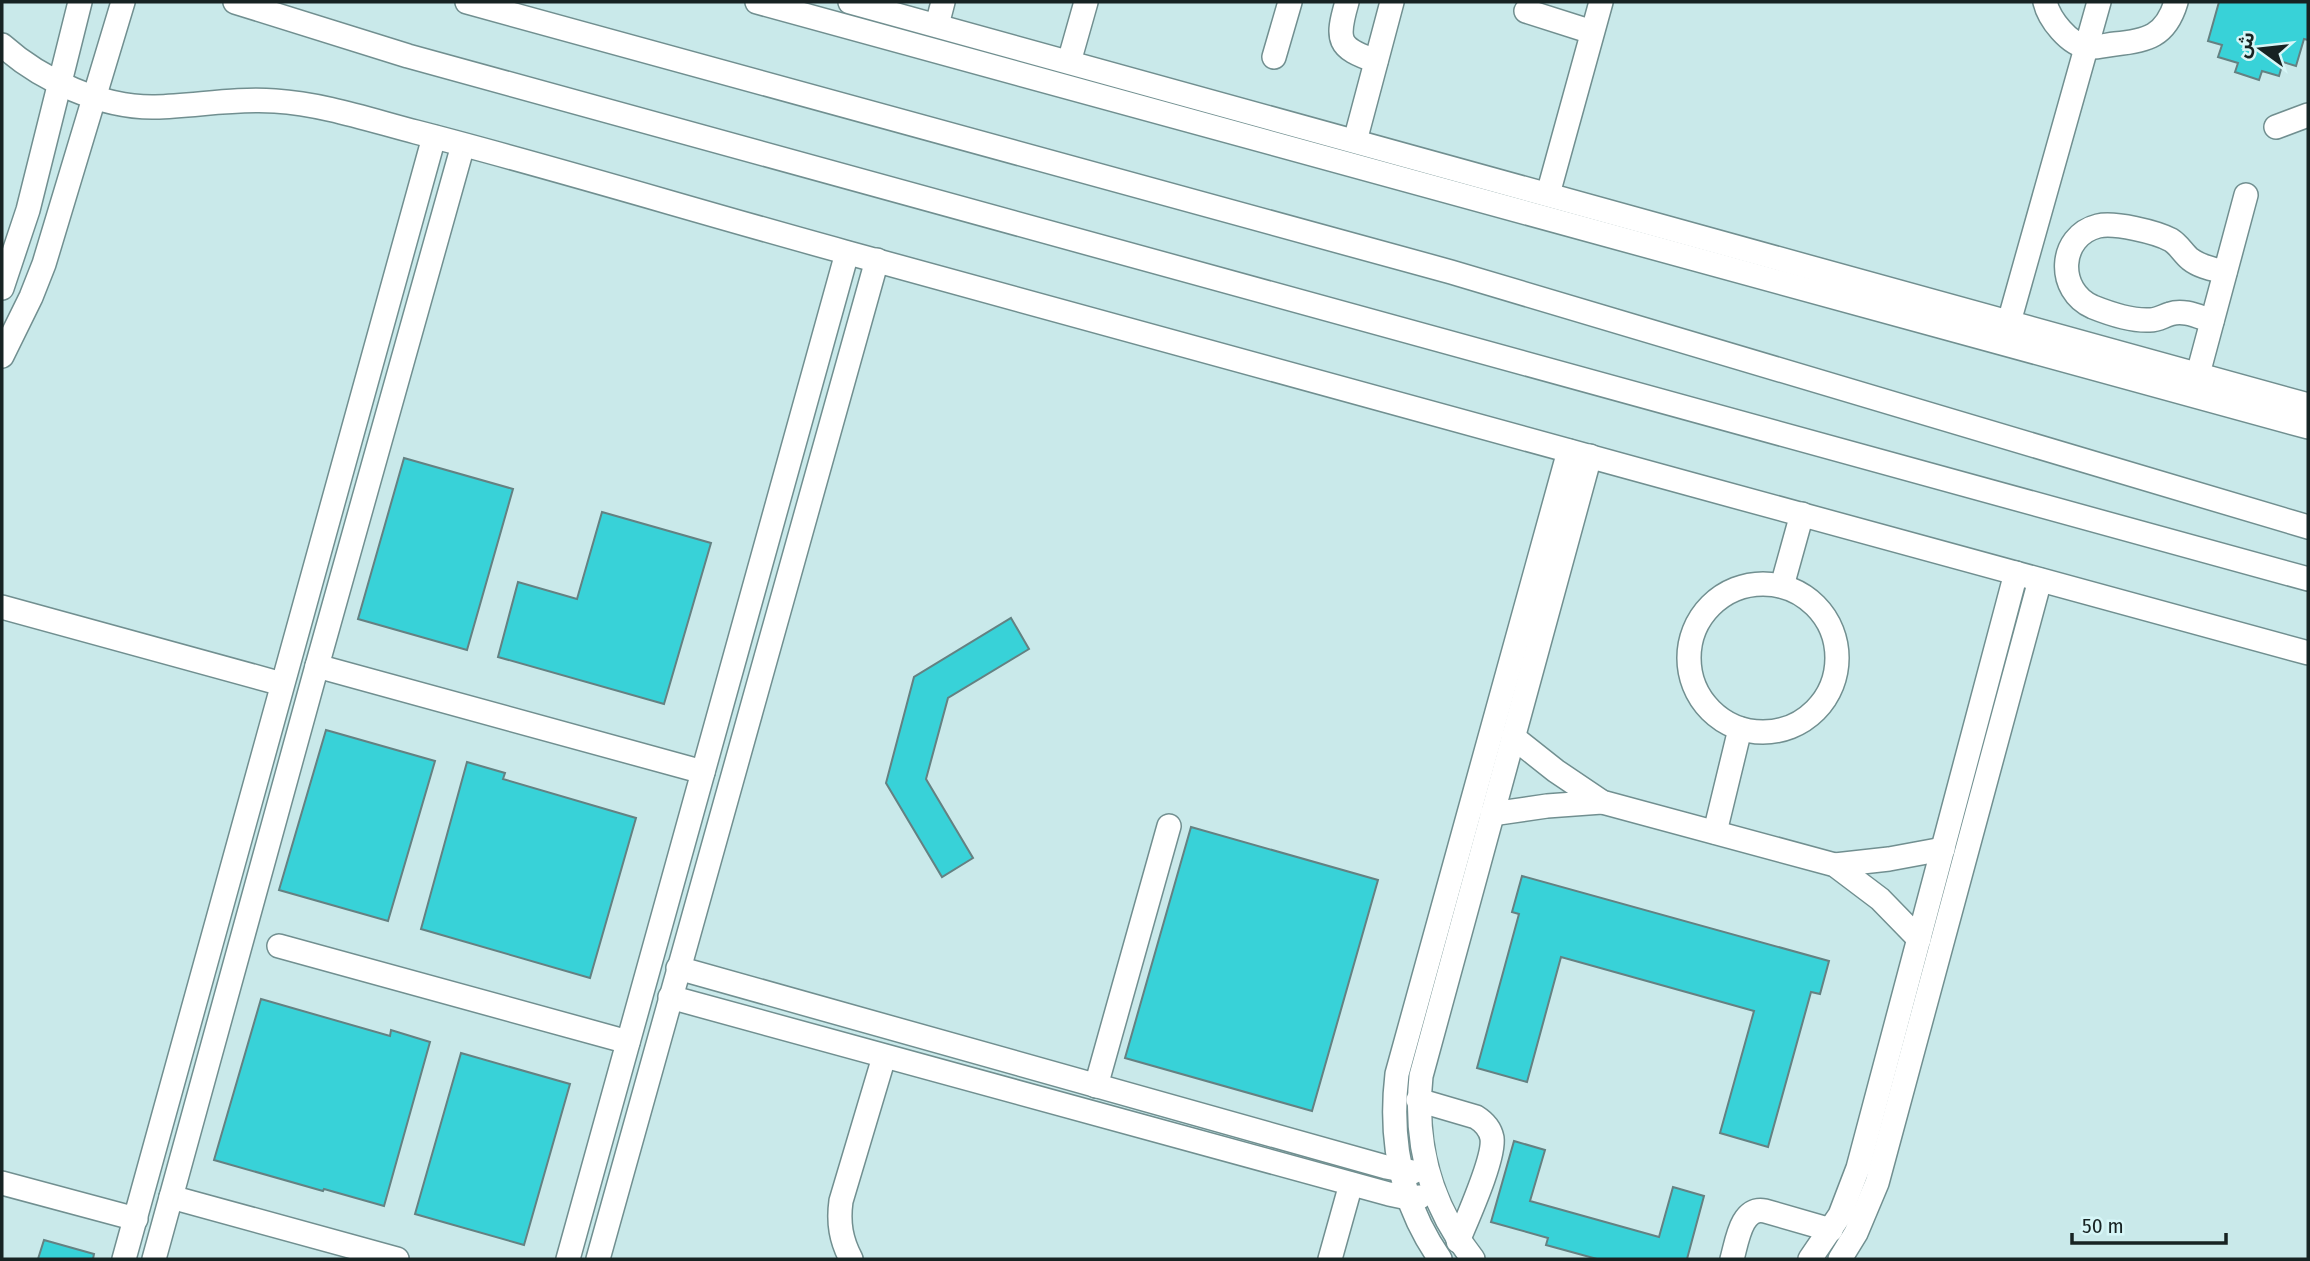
<svg xmlns="http://www.w3.org/2000/svg" width="2310" height="1261" viewBox="0 0 2310 1261" font-family="'Fira Sans Condensed','Noto Sans Arabic',sans-serif">
	<rect width="100%" height="100%" fill="#c9e9ea"/>
	<!-- building -->
	<g fill="#38d2d8" stroke="#648182" stroke-width="2">
		<polygon points="2219,2 2308,2 2308,40 2304,39 2296,66 2283,62 2279,76 2262,71 2259,80 2235,72 2238,63 2218,57 2222,45 2208,41"/>
		<polygon points="404,458 513,489 467,650 358,619"/>
		<polygon points="602,512 711,543 664,704 498,657 518,582 577,599"/>
		<polygon points="1011,618 1029,649 948,698 926,779 973,858 942,877 886,783 914,677"/>
		<polygon points="326,730 435,761 388,921 279,890"/>
		<polygon points="467,762 505,773 503,779 636,818 590,978 421,929"/>
		<polygon points="1191,827 1378,880 1312,1111 1125,1058"/>
		<polygon points="1522,876 1829,961 1820,994 1811,992 1768,1147 1720,1133 1754,1011 1561,957 1527,1082 1477,1068 1519,914 1512,912"/>
		<polygon points="261,999 390,1036 391,1030 430,1042 384,1206 324,1189 323,1191 214,1160"/>
		<polygon points="461,1053 570,1084 524,1245 415,1214"/>
		<polygon points="1514,1141 1545,1150 1530,1201 1659,1237 1673,1187 1704,1196 1687,1259 1597,1259 1546,1245 1548,1238 1491,1222"/>
		<polygon points="44,1240 94,1254 93,1259 38,1259"/>
	</g>
	<g fill="none" stroke-linecap="round" stroke-linejoin="round">
		<defs>
			<g id="minor">
				<polyline points="235,2 408,56 2308,579"/>
				<polyline points="467,2 1451,272 2308,527"/>
				<polyline points="757,2 2308,427"/>
				<polyline points="850,2 2308,405"/>
				<path d="M 1347,2 C 1336,40 1337,48 1376,61"/>
				<path d="M 2045,2 C 2049,19 2069,45 2088,47 C 2096,48 2106,45 2115,44 C 2147,41 2166,36 2176,2"/>
				<polyline points="1526,11 1592,32"/>
				<polyline points="937,25 943,2"/>
				<path d="M 2,45 C 41,80 102,108 155,107 C 195,106 235,98 275,101 C 323,104 370,120 416,132 C 560,169 702,213 845,252 C 1333,386 1820,520 2308,653"/>
				<polyline points="1274,57 1290,2"/>
				<polyline points="1069,62 1086,2"/>
				<polyline points="2276,127 2308,115"/>
				<polyline points="1355,141 1392,2"/>
				<polyline points="1548,194 1601,2"/>
				<polyline points="2,288 28,210 80,2"/>
				<path d="M 2212,321 C 2199,317 2184,309 2170,314 C 2163,316 2158,320 2150,320 C 2133,321 2108,313 2093,307 C 2056,291 2058,236 2098,226 C 2114,222 2156,232 2171,240 C 2179,245 2183,253 2190,259 C 2200,267 2213,269 2225,272"/>
				<polyline points="2009,322 2099,2"/>
				<polyline points="2,356 31,297 44,264 123,2"/>
				<polyline points="2198,374 2246,195"/>
				<circle cx="1763" cy="658" r="74"/>
				<polyline points="1782,586 1802,514"/>
				<polyline points="2,607 282,684"/>
				<polyline points="317,666 703,772"/>
				<polyline points="1513,737 1556,771 1602,802 1835,865 1880,899 1919,939"/>
				<polyline points="1492,814 1547,806 1602,802"/>
				<polyline points="1715,832 1740,729"/>
				<polyline points="1835,865 1889,859 1943,849"/>
				<polyline points="279,946 628,1042"/>
				<polyline points="678,968 1386,1167 1413,1172"/>
				<polyline points="670,997 1389,1194 1408,1198 1420,1197"/>
				<polyline points="1096,1086 1169,826"/>
				<path d="M 1418,1100 L 1476,1117 C 1484,1122 1490,1128 1492,1138 C 1495,1158 1467,1219 1458,1241"/>
				<polyline points="2,1183 136,1219"/>
				<polyline points="171,1197 397,1259"/>
				<polyline points="124,1259 434,137"/>
				<polyline points="154,1259 317,666 463,145"/>
				<polyline points="568,1259 847,253"/>
				<polyline points="598,1259 877,260"/>
				<path d="M 851,1259 C 841,1240 838,1223 841,1201 L 884,1057"/>
				<polyline points="1330,1259 1351,1184"/>
				<path d="M 1440,1259 C 1401,1203 1389,1141 1397,1074 L 1569,451"/>
				<path d="M 1473,1259 C 1430,1205 1414,1145 1421,1076 L 1590,456"/>
				<path d="M 1732,1259 C 1737,1242 1741,1206 1765,1211 L 1831,1230"/>
				<polyline points="1810,1259 1840,1215 1858,1168 2016,573"/>
				<polyline points="1840,1259 1856,1233 1877,1183 2040,580"/>
			</g>
		</defs>
		<!-- minor casing -->
		<use href="#minor" stroke="#718f90" stroke-width="26"/>
		<!-- minor -->
		<use href="#minor" stroke="#fff" stroke-width="23"/>
	</g>
	<!-- border -->
	<rect width="2310" height="1261" fill="none" stroke="#172323" stroke-width="7"/>
	<!-- north arrow -->
	<g transform="translate(2261 49) rotate(285)" stroke="#d6f6f7" stroke-width="5" paint-order="stroke">
	<path d="M0-5L12 26L0 18L-12 26Z" fill="#172323"/>
	<text y="-10" font-size="19" font-weight="bold" text-anchor="middle" fill="#172323">ش</text>
	</g>
	<!-- scale -->
	<path d="M2072 1233v10h154v-10" fill="none" stroke="#172323" stroke-width="3.5"/>
	<text x="2082" y="1233" font-size="21" fill="#172323" stroke="#d6f6f7" stroke-width="5" paint-order="stroke">50 m</text>
</svg>
